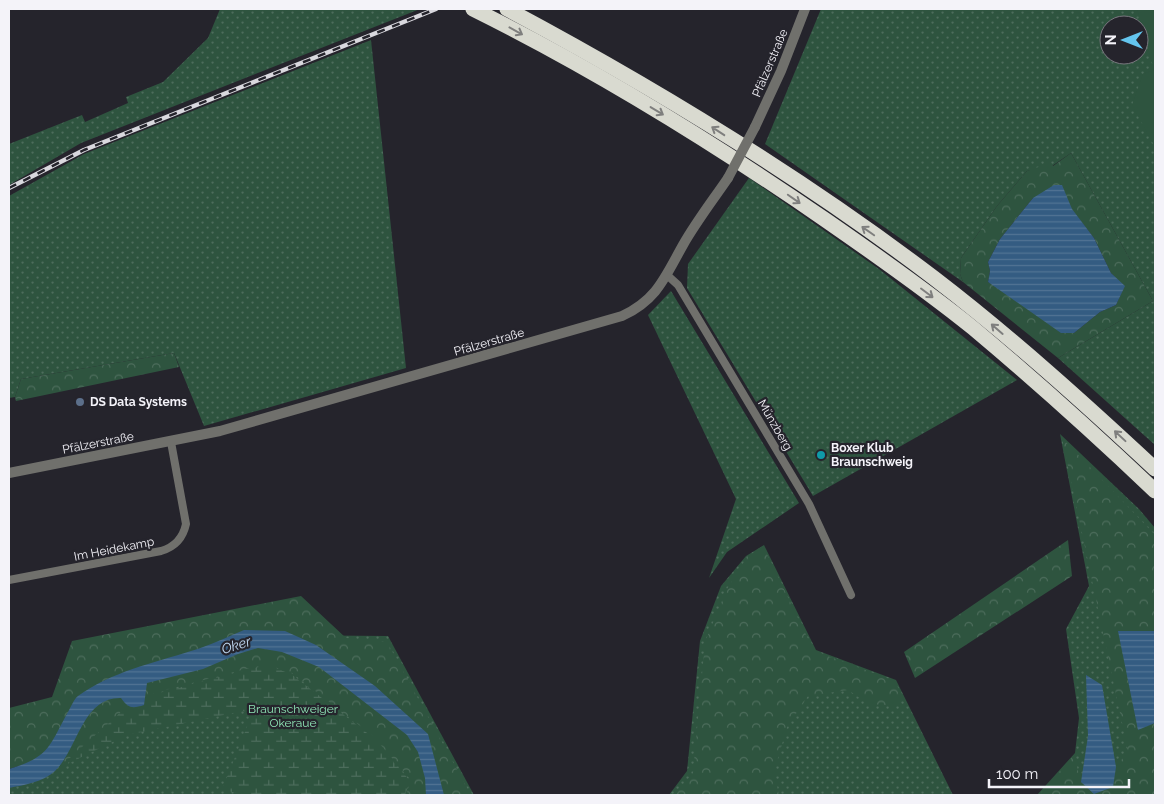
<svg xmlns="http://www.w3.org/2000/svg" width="1164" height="804" viewBox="0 0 1164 804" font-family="Raleway,sans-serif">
	<defs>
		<pattern id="green-dots" width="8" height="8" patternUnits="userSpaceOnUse" patternTransform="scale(1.25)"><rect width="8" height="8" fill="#2e543f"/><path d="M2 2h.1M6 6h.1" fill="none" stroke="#4d6d5c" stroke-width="1.8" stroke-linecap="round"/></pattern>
		<pattern id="forest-crowns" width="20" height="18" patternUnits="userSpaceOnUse" patternTransform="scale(1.25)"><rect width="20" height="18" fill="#2e543f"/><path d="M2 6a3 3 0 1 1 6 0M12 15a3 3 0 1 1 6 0" fill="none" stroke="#4d6d5c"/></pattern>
		<pattern id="wetland-marsh" width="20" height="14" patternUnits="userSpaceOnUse" patternTransform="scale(1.25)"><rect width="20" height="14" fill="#2e543f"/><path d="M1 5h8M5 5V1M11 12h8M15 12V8" fill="none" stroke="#4d6d5c"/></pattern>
		<pattern id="water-rules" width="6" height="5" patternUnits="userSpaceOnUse" patternTransform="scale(1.25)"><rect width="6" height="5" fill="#345c82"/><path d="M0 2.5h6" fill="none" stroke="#527494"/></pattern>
	</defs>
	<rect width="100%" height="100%" fill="#25242c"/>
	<!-- green -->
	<g fill="url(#green-dots)" fill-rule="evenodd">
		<polygon points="220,9 420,9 81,143 9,185 9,144 82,115 85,122 128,103 126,97 163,82 208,38"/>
		<path d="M 821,9 L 1155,9 L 1155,445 L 1058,358 L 1153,301 L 1071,153 L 1052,166 L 1027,171 L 997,206 L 961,258 L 960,274 L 963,282 L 765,144 ZM 1109,25 L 1139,25 L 1139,55 L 1109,55 Z"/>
		<polygon points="371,40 406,368 204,426 174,353 21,379 15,397 9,398 9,196 84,154"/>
		<polygon points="749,178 879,269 1017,380 813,496 687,288 688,264"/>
		<polygon points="671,291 799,503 727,552 709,578 736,499 648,315"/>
		<polygon points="1060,434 1139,509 1155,528 1155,795 1037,795 1075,753 1079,718 1066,629 1089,586"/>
		<polygon points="764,545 816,650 896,680 953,795 669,795 687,771 700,641 721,586 746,556"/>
		<polygon points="269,635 388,636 474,795 9,795 9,777 70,730"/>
	</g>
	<!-- forest -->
	<g fill="url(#forest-crowns)" fill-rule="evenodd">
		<path d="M 1071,153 L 1153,301 L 1058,358 L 963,282 L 960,274 L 961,258 L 997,206 L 1027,171 L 1050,163 L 1053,166 ZM 1033,198 L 1072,210 L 1094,238 L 1111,273 L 1124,287 L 1116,305 L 1100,312 L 1074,333 L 988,282 L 990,271 L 988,262 L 1000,239 Z"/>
		<polygon points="174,353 179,367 16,401 15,397 21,379"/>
		<polygon points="1062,438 1155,535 1155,631 1118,631 1138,730 1155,723 1155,795 1039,795 1074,755 1081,782 1094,794 1113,787 1116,767 1128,751"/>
		<polygon points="1068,540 1072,576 915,678 904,652"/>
		<polygon points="763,546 814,651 895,681 903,698 898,706 869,704 848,690 808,696 787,727 774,772 779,795 675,795 693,773 705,642 727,589 747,557"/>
		<path d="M 301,596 L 346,638 L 387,642 L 471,795 L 406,795 L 411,780 L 372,735 L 292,673 L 265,664 L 154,693 C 145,707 139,712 122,711 L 61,766 L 47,751 L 32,762 L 9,769 L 9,708 L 52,697 L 72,641 Z"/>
	</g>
	<!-- wetland -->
	<path fill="url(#wetland-marsh)" d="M 266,665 L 291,674 L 371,736 L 410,781 L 405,795 L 248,795 L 222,790 L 252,714 L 243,711 L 127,735 L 61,767 L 122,711 C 139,713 146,707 155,694 Z"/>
	<!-- pitch -->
	<polygon fill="#2e543f" points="1137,9 1155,9 1155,147 1132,105 1143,74 1154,70"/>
	<!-- water -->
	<g fill="url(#water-rules)">
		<polygon points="1054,185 1062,185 1072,209 1094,238 1111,273 1125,286 1116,305 1100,312 1074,333 1061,333 988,282 990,271 988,262 1000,239 1033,198"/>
		<path d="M 244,630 L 285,631 L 316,645 L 375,686 L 428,734 L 444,795 L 426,795 L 425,778 L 418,752 L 407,735 L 319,667 L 282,652 L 258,648 L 238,654 L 203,669 L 147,683 L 144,705 C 132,709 128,708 121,698 C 82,697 78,749 55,771 C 43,782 24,785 9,788 L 9,769 C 50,757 49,746 68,712 C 71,707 74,699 78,696 C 111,672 153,663 191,651 C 209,646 227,637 244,630 Z"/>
		<polygon points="1118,631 1155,631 1155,723 1138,730"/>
		<polygon points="1086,675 1102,685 1116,767 1113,787 1094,794 1081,782 1088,736"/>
	</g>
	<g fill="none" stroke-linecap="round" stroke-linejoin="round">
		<!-- minor -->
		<g stroke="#70706c" stroke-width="8">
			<polyline points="667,275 678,285 809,504 851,595"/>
			<path d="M 9,580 L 161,551 C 175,547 183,538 186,524 L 171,442"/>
		</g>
		<!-- tertiary -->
		<g stroke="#70706c" stroke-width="10">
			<polyline points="755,127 781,71 805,9"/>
			<path d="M 9,473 L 220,431 L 622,316 C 657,300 665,277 683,245 C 696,222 713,200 728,178"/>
		</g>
		<!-- motorway -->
		<g stroke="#d9dad0" stroke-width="15">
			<path d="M 473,9 C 596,70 714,143 827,221 C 876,255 926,290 973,328 C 1035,380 1096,435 1155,491"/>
			<path d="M 507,9 C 655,88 800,176 934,278 C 1011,337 1084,403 1155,469"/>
		</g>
		<defs>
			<polyline id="rail" points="9,188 84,150 436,9"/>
		</defs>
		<!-- rail casing -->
		<use href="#rail" stroke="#d9d8de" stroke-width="4.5"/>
		<!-- rail -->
		<use href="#rail" stroke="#25242c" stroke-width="2.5" stroke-dasharray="8" stroke-linecap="butt"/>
		<!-- tertiary-bridge -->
		<polyline stroke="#70706c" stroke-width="10" points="728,178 755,127"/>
	</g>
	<!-- one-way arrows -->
	<defs><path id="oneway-shaft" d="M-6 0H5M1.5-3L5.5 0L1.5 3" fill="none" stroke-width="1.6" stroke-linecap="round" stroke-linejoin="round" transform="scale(1.25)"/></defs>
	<g stroke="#7f7f7e">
		<use href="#oneway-shaft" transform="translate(516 31) rotate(29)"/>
		<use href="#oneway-shaft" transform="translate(657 111) rotate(31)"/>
		<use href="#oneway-shaft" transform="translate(718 131) rotate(-147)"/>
		<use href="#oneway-shaft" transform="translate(794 199) rotate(35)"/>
		<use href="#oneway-shaft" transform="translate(868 231) rotate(-145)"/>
		<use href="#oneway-shaft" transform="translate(927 293) rotate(37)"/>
		<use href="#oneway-shaft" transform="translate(997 329) rotate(-139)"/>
		<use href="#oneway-shaft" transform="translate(1120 436) rotate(-137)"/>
	</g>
	<!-- markers -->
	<circle fill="#5c6f8a" stroke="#25242c" stroke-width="2" cx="80" cy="402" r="5"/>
	<circle fill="#0f9aa8" stroke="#25242c" stroke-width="2" cx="821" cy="455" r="5"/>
	<g text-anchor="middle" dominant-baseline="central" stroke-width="4.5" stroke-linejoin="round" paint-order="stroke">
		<!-- street labels -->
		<g font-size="12" fill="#f4f3f9" stroke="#25242c">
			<text transform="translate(770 63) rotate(-67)">Pfälzerstraße</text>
			<text transform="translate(489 342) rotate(-16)">Pfälzerstraße</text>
			<text transform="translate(775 425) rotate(60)">Münzberg</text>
			<text transform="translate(98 443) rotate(-11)">Pfälzerstraße</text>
			<text transform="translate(114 549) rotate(-11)">Im Heidekamp</text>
		</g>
		<!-- poi labels -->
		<g font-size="12" font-weight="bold" fill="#f4f3f9" stroke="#25242c" text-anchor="start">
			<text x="90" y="402">DS Data Systems</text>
			<text x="831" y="448">Boxer Klub<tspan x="831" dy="14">Braunschweig</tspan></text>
		</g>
		<!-- park labels -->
		<g font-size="12" fill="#8ee4b5" stroke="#25242c">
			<text x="293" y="709">Braunschweiger<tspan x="293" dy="14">Okeraue</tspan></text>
		</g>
		<!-- water labels -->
		<g font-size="14" font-style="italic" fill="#c3dbf4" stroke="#25242c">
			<text transform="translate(236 645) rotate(-17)">Oker</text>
		</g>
	</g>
	<!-- border -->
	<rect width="1164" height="804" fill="none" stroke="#f4f3f9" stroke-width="20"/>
	<!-- north arrow -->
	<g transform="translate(1124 40) rotate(270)"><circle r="24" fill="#25242c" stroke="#78777e"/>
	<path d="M0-4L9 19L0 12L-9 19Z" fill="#64c5ee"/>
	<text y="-8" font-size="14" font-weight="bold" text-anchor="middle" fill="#f4f3f9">N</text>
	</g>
	<!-- scale -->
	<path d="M989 779v8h140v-8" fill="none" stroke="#f4f3f9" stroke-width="2.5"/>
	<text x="996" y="779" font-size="15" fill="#f4f3f9" stroke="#25242c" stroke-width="4" paint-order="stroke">100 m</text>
</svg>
